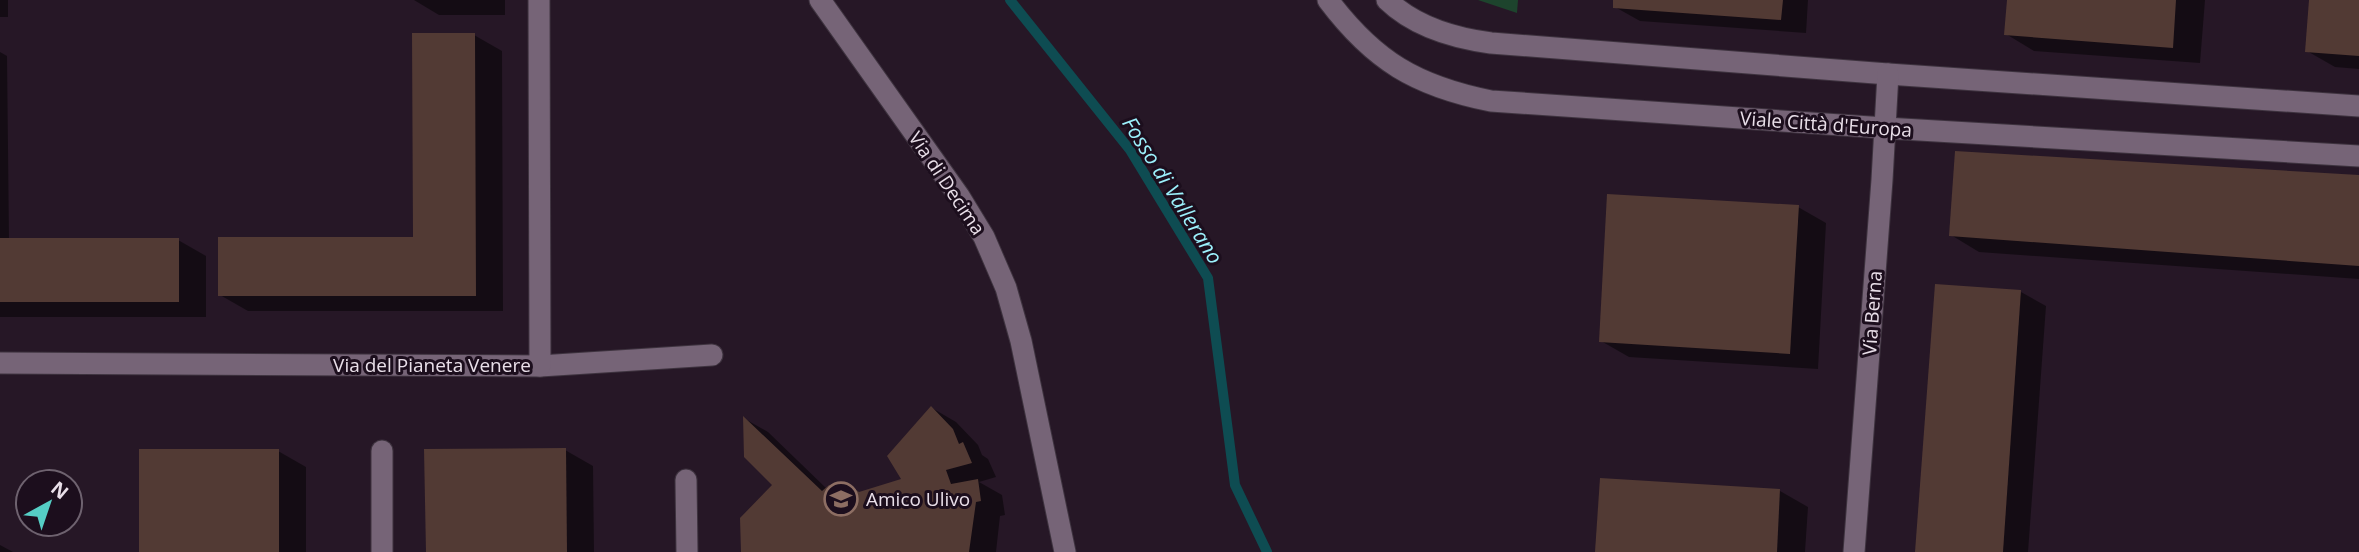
<svg xmlns="http://www.w3.org/2000/svg" width="2359" height="552" viewBox="0 0 2359 552" font-family="'Open Sans',sans-serif">
	<rect width="100%" height="100%" fill="#261726"/>
	<!-- green -->
	<polygon fill="#1d442d" points="1478,0 1518,0 1517,13"/>
	<!-- shadow -->
	<g fill="#0007">
		<rect x="0" y="0" width="8" height="17"/>
		<polygon points="414,0 505,0 505,15 439,15"/>
		<polygon points="1615,0 1808,0 1806,33 1640,21 1615,7"/>
		<polygon points="2008,0 2205,0 2200,63 2034,51 2006,34"/>
		<polygon points="2311,0 2359,0 2359,69 2335,67 2307,51"/>
		<polygon points="474,35 502,51 503,311 248,311 220,295 415,239"/>
		<polygon points="0,52 7,56 9,240 178,240 206,256 206,317 0,317"/>
		<polygon points="2359,177 2359,279 1979,252 1951,235"/>
		<polygon points="1798,207 1826,223 1818,369 1629,357 1601,341"/>
		<polygon points="2021,292 2046,306 2028,552 1918,552"/>
		<polygon points="932,408 956,422 978,445 982,455 988,459 996,477 979,482 1002,495 1005,515 1000,516 996,552 743,552 775,485 745,419 768,432 827,489 860,493 904,480"/>
		<polygon points="565,450 593,466 594,552 427,552"/>
		<polygon points="278,451 306,467 306,552 141,552"/>
		<polygon points="1601,480 1780,491 1808,507 1805,552 1597,552"/>
		<polygon points="0,545 13,552 0,552"/>
	</g>
	<g fill="none" stroke-linecap="round" stroke-linejoin="round">
		<!-- stream -->
		<polyline stroke="#0e4c52" stroke-width="10" points="1010,0 1130,150 1208,278 1235,485 1267,552"/>
	</g>
	<!-- building -->
	<g fill="#523a34">
		<polygon points="1613,0 1783,0 1781,20 1613,8"/>
		<polygon points="2007,0 2176,0 2173,48 2004,35"/>
		<polygon points="2309,0 2359,0 2359,56 2305,52"/>
		<polygon points="412,33 475,33 476,296 218,296 218,237 413,237"/>
		<polygon points="1955,151 2359,175 2359,266 1949,236"/>
		<polygon points="1607,194 1799,205 1790,354 1599,342"/>
		<rect x="0" y="238" width="179" height="64"/>
		<polygon points="1935,284 2021,290 2003,552 1915,552"/>
		<polygon points="931,406 953,429 959,444 963,442 972,463 946,470 951,484 978,479 981,501 976,502 969,552 741,552 740,518 772,485 744,457 743,416 822,491 829,485 837,484 848,484 859,492 901,479 887,456"/>
		<polygon points="566,448 567,552 426,552 424,449"/>
		<rect x="139" y="449" width="140" height="103"/>
		<polygon points="1600,478 1780,489 1777,552 1595,552"/>
	</g>
	<g fill="none" stroke-linecap="round" stroke-linejoin="round">
		<defs>
			<g id="lane">
				<polyline points="540,366 712,355"/>
				<polyline points="382,451 382,552"/>
				<polyline points="686,480 687,552"/>
			</g>
			<g id="street">
				<path d="M 1328,0 C 1374,61 1416,86 1491,101 L 1885,128 L 2359,156"/>
				<path d="M 1387,0 C 1415,27 1453,38 1491,43 L 1888,74 L 2359,106"/>
				<polyline points="0,363 540,366 539,0"/>
				<polyline points="1854,552 1882,180 1888,74"/>
			</g>
			<polyline id="secondary" points="820,0 959,196 984,237 1006,288 1021,341 1065,552"/>
		</defs>
		<!-- lane casing -->
		<use href="#lane" stroke="#3e333f" stroke-width="23"/>
		<!-- street casing -->
		<use href="#street" stroke="#3e333f" stroke-width="23"/>
		<!-- secondary casing -->
		<use href="#secondary" stroke="#3e333f" stroke-width="23"/>
		<!-- lane -->
		<use href="#lane" stroke="#766477" stroke-width="21"/>
		<!-- street -->
		<use href="#street" stroke="#766477" stroke-width="21"/>
		<!-- secondary -->
		<use href="#secondary" stroke="#766477" stroke-width="21"/>
	</g>
	<!-- icons -->
	<defs>
		<symbol id="school-ring" viewBox="-11 -11 22 22"><circle r="9.5" fill="#1c0e1d" stroke="#8d6e63" stroke-width="1.5"/><path d="M0-5L7-2L0 1L-7-2ZM-4 1L0 2.5L4 1V4Q0 6-4 4Z" fill="#8d6e63"/></symbol>
	</defs>
	<g fill-rule="evenodd">
		<use href="#school-ring" x="822" y="480" width="38" height="38"/>
	</g>
	<g text-anchor="middle" dominant-baseline="central" stroke-width="6" stroke-linejoin="round" paint-order="stroke">
		<!-- street labels -->
		<g font-size="19" fill="#e9dfe9" stroke="#1c0e1d">
			<text transform="translate(1826 124) rotate(4)">Viale Città d'Europa</text>
			<text transform="translate(947 183) rotate(56)">Via di Decima</text>
			<text transform="translate(1872 313) rotate(-86)">Via Berna</text>
			<text x="432" y="365">Via del Pianeta Venere</text>
		</g>
		<!-- poi labels -->
		<g font-size="19" fill="#e9dfe9" stroke="#1c0e1d" text-anchor="start">
			<text x="866" y="499">Amico Ulivo</text>
		</g>
		<!-- water labels -->
		<g font-size="21" font-style="italic" fill="#9cf1fc" stroke="#1c0e1d">
			<text transform="translate(1173 190) rotate(58)">Fosso di Vallerano</text>
		</g>
	</g>
	<!-- north arrow -->
	<g transform="translate(49 503) rotate(40)"><circle r="33" fill="#1c0e1d" stroke="#6e626f" stroke-width="2"/>
	<path d="M0-5L12 26L0 18L-12 26Z" fill="#55cec5"/>
	<text y="-10" font-size="19" font-weight="bold" text-anchor="middle" fill="#e9dfe9">N</text>
	</g>
</svg>
